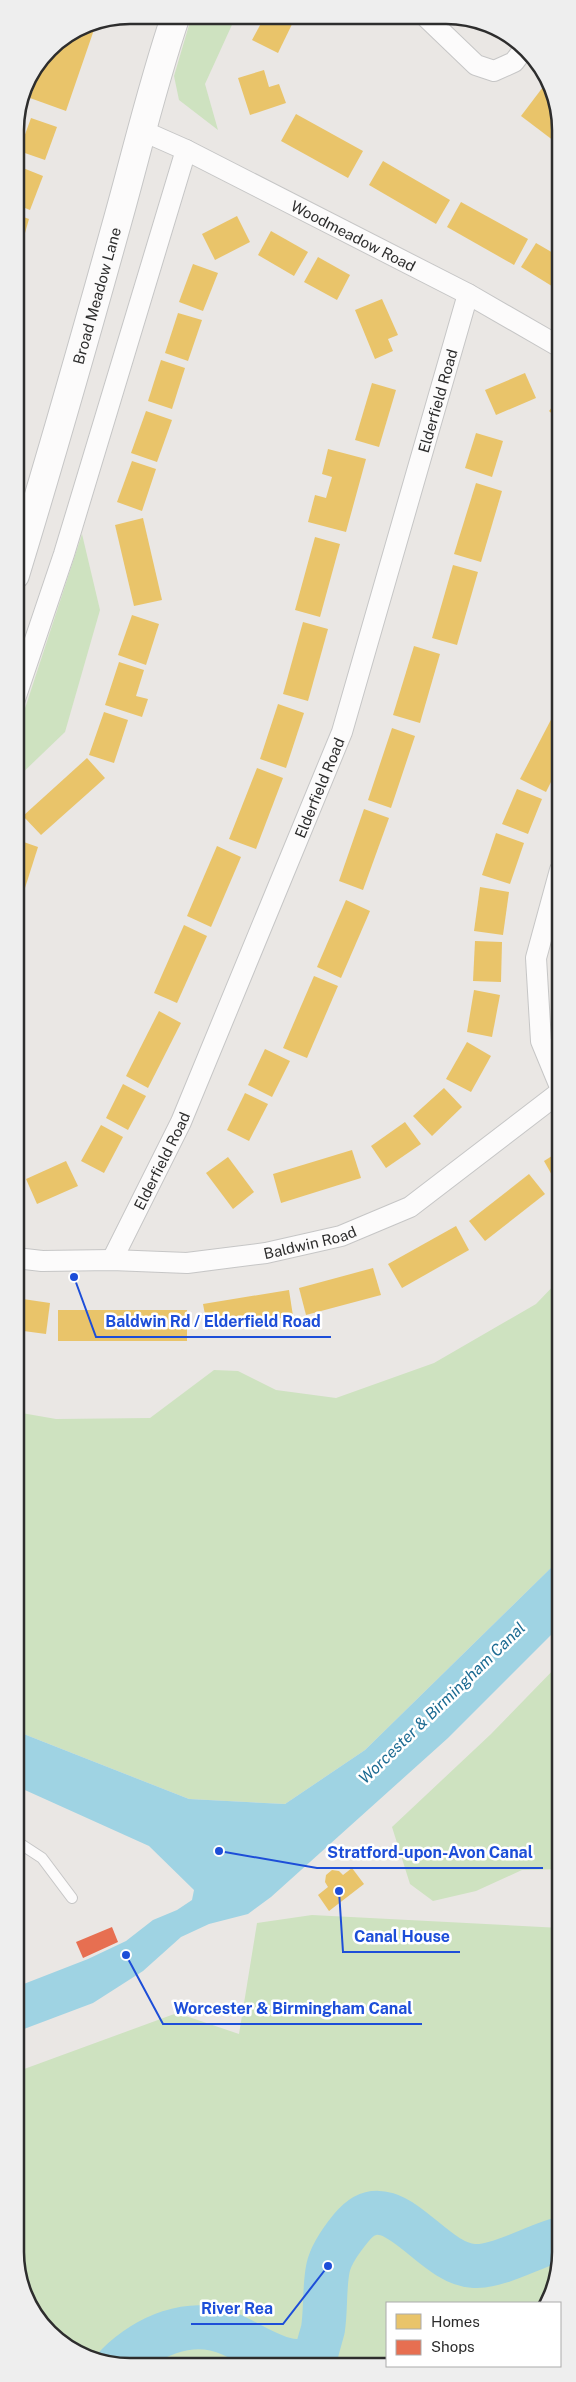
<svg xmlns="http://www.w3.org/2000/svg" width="576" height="2382" viewBox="0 0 576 2382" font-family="'Public Sans',sans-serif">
	<rect width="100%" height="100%" fill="#eae7e4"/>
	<!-- green -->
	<g fill="#cee2c0">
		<polygon points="192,15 236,16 205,84 218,130 179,100 174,76"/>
		<polygon points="82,534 100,610 65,732 15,780 15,739"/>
		<polygon points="560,1279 561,1558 365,1750 285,1804 189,1799 16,1731 16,1412 56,1419 150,1418 214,1370 238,1371 276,1390 336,1398 434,1363 536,1304"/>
		<polygon points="561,1662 561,1869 522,1870 476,1891 433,1901 410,1884 392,1827 491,1734"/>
		<polygon points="312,1915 561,1928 561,2260 543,2303 387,2303 387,2366 107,2365 44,2328 16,2268 16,2072 177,2013 239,2034 257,1923"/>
	</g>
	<!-- water -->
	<polygon fill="#9fd3e3" points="561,1558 561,1625 448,1738 271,1897 248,1914 209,1924 181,1937 143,1971 93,2003 16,2032 16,1987 88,1959 126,1941 153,1920 177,1910 192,1900 194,1890 149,1846 16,1786 16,1731 189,1799 285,1804 365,1750"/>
	<!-- homes -->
	<g fill="#e9c46a">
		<polygon points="265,16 296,16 278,53 252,40"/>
		<polygon points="97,21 66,111 30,98 49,48 86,24"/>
		<polygon points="264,70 269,87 279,84 286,103 250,115 238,78"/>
		<polygon points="546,83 560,114 560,133 554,141 521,116"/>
		<polygon points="296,114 363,151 348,178 281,141"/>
		<polygon points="31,118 57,127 45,160 19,151"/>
		<polygon points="383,161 450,200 436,224 369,185"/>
		<polygon points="18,166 43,176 30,210 15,204 15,172"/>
		<polygon points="461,202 528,239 514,265 447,227"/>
		<polygon points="15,214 29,219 19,254 15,254"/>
		<polygon points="237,216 250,242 215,260 202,234"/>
		<polygon points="271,231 308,252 294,276 258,255"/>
		<polygon points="536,243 560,257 560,279 555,288 521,267"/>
		<polygon points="318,257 350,275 337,300 304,282"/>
		<polygon points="193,264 218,273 203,311 179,302"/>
		<polygon points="382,299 398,335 388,339 393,351 375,359 355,310"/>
		<polygon points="178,313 202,320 188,361 165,353"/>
		<polygon points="161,360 185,368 172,409 148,401"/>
		<polygon points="525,373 536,398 496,415 485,390"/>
		<polygon points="372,383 396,390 379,447 355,440"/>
		<polygon points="560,397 560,421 549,411"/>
		<polygon points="146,411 172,420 157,462 131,453"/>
		<polygon points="476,433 503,441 492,477 465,468"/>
		<polygon points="328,449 366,459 346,532 308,522 315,495 326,498 332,477 322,474"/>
		<polygon points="132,461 156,469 142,511 117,502"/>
		<polygon points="476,483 502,491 481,562 454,554"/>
		<polygon points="143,518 162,600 134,606 115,525"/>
		<polygon points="315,537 340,544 320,617 295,610"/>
		<polygon points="453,565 478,572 457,645 432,638"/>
		<polygon points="132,615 159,624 146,665 118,655"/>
		<polygon points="303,622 328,629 308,701 283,694"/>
		<polygon points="414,646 440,654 420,723 393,715"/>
		<polygon points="119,662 144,670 136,696 148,699 142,717 105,705"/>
		<polygon points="278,704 304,713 286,768 260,759"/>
		<polygon points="104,712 128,720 114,763 89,755"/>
		<polygon points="555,712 560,715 560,764 546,792 520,779"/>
		<polygon points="392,728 415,736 391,808 368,800"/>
		<polygon points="87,758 105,778 41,835 23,816"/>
		<polygon points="257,768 283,778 256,849 229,839"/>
		<polygon points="517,789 542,799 528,834 502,824"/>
		<polygon points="364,809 389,818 363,890 339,881"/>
		<polygon points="496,833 524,843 510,884 482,875"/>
		<polygon points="15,839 38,847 25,888 16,885"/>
		<polygon points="217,846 241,857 211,927 187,916"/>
		<polygon points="480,887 509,892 503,935 474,931"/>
		<polygon points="16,896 22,899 16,915"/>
		<polygon points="346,900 370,911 341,978 317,967"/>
		<polygon points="184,925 207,936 177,1003 154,993"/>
		<polygon points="475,941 502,942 501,982 473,981"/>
		<polygon points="314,976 338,986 307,1058 283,1048"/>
		<polygon points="474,990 500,995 492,1037 467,1032"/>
		<polygon points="159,1011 181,1023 148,1088 126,1076"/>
		<polygon points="467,1042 491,1056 471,1092 446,1079"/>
		<polygon points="265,1049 290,1061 272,1097 248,1085"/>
		<polygon points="123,1084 146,1096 128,1130 106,1118"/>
		<polygon points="444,1088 462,1107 432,1136 413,1116"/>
		<polygon points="245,1093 268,1104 249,1141 227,1130"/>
		<polygon points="405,1122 421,1144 386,1168 371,1146"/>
		<polygon points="101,1125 123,1137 104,1173 81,1161"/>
		<polygon points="352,1150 361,1178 281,1203 273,1174"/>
		<polygon points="560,1151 560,1184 558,1186 544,1161"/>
		<polygon points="228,1157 254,1192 233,1209 206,1173"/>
		<polygon points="66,1161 78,1186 37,1204 26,1179"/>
		<polygon points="529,1174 545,1194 485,1241 469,1221"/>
		<polygon points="456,1226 469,1250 402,1288 388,1264"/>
		<polygon points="373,1268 381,1295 306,1315 299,1288"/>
		<polygon points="289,1290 293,1316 208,1330 203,1304"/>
		<polygon points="16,1298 50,1303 46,1334 16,1330"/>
		<rect x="58" y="1310" width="129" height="31"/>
		<polygon points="352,1868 364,1884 329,1911 318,1895 328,1887 325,1882 326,1875 332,1870 339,1871 343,1875"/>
	</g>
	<!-- shops -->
	<polygon fill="#e76f51" points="112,1927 118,1942 83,1958 76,1942"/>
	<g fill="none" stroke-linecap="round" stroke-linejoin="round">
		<!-- river -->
		<path stroke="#9fd3e3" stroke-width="44" d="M 117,2365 C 146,2337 190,2316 230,2334 C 249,2342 276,2362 298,2361 C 303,2361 311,2357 316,2355 C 318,2346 321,2337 323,2329 C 326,2309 324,2288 328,2268 C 331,2254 342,2239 351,2228 C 391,2179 429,2264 474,2266 C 497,2268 536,2245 561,2239"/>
		<defs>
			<polyline id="lane" points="16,1841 42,1858 72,1898"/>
			<g id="street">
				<polyline points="426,17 476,65 494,71 514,62 524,49"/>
				<path id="s1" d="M 143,131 L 186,150 L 468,294 L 560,347"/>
				<polyline points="15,699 64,554 186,150"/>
				<polyline points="560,870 536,958 541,1041 560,1087"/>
				<path id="s2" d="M 16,1258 L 42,1261 L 112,1260 L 187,1263 L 266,1253 L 341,1236 L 410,1207 L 560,1092"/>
				<path id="s3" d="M 112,1260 L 181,1122 L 342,732 L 468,294"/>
			</g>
			<g id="secondary">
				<path id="s4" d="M 15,575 C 51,457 85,338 118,219 C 137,151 153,82 176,15"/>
			</g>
		</defs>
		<!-- lane casing -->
		<use href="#lane" stroke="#c6c6c6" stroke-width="12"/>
		<!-- street casing -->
		<use href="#street" stroke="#c6c6c6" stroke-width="22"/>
		<!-- secondary casing -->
		<use href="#secondary" stroke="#c6c6c6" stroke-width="30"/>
		<!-- lane -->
		<use href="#lane" stroke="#fcfbfb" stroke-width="10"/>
		<!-- street -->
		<use href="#street" stroke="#fcfbfb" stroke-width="20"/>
		<!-- secondary -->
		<use href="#secondary" stroke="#fcfbfb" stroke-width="28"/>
	</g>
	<g text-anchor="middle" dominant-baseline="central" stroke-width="5" stroke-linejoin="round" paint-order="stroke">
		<!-- street labels -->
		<g font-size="15" fill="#2d2d2d" stroke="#fff">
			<text stroke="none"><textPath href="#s1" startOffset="235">Woodmeadow Road</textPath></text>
			<text stroke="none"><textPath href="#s4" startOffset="291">Broad Meadow Lane</textPath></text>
			<text stroke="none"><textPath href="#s3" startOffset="921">Elderfield Road</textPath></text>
			<text stroke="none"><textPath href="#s3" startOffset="516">Elderfield Road</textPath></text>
			<text stroke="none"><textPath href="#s3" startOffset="111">Elderfield Road</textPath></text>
			<text stroke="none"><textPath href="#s2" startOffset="296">Baldwin Road</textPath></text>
		</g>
		<!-- water labels -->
		<g font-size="16" font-style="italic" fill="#1c6b92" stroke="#fff">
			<text transform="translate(442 1703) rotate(-44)">Worcester &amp; Birmingham Canal</text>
		</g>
	</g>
	<!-- crop -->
	<path d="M0 0H576V2382H0ZM130 24H446A106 106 0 0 1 552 130V2252A106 106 0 0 1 446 2358H130A106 106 0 0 1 24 2252V130A106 106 0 0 1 130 24Z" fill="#eee" fill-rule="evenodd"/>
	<path fill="none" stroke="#2d2d2d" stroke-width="2.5" d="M130 24H446A106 106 0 0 1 552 130V2252A106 106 0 0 1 446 2358H130A106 106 0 0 1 24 2252V130A106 106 0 0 1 130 24Z"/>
	<!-- callouts -->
	<path fill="none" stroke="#1d4ed8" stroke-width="2" d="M74 1277L96 1337H331M219 1851L317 1868H543M339 1891L343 1952H460M126 1955L163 2024H422M328 2266L283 2324H191"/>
	<g fill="#1d4ed8" stroke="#fff" stroke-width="2">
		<circle cx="74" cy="1277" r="5"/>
		<circle cx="219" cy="1851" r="5"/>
		<circle cx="339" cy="1891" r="5"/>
		<circle cx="126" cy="1955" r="5"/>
		<circle cx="328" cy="2266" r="5"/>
	</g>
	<g font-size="16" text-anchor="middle" font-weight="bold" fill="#1d4ed8" stroke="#fff" stroke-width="5" stroke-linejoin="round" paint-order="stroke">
		<text x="213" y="1327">Baldwin Rd / Elderfield Road</text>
		<text x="430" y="1858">Stratford-upon-Avon Canal</text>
		<text x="402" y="1942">Canal House</text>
		<text x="293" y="2014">Worcester &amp; Birmingham Canal</text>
		<text x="237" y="2314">River Rea</text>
	</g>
	<!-- legend -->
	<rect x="386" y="2302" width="175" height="65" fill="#ffffff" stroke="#ababab"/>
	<rect x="396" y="2314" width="25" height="15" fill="#e9c46a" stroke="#ababab"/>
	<text x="431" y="2327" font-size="15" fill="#2d2d2d">Homes</text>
	<rect x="396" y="2340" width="25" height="15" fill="#e76f51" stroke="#ababab"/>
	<text x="431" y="2352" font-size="15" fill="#2d2d2d">Shops</text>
</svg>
